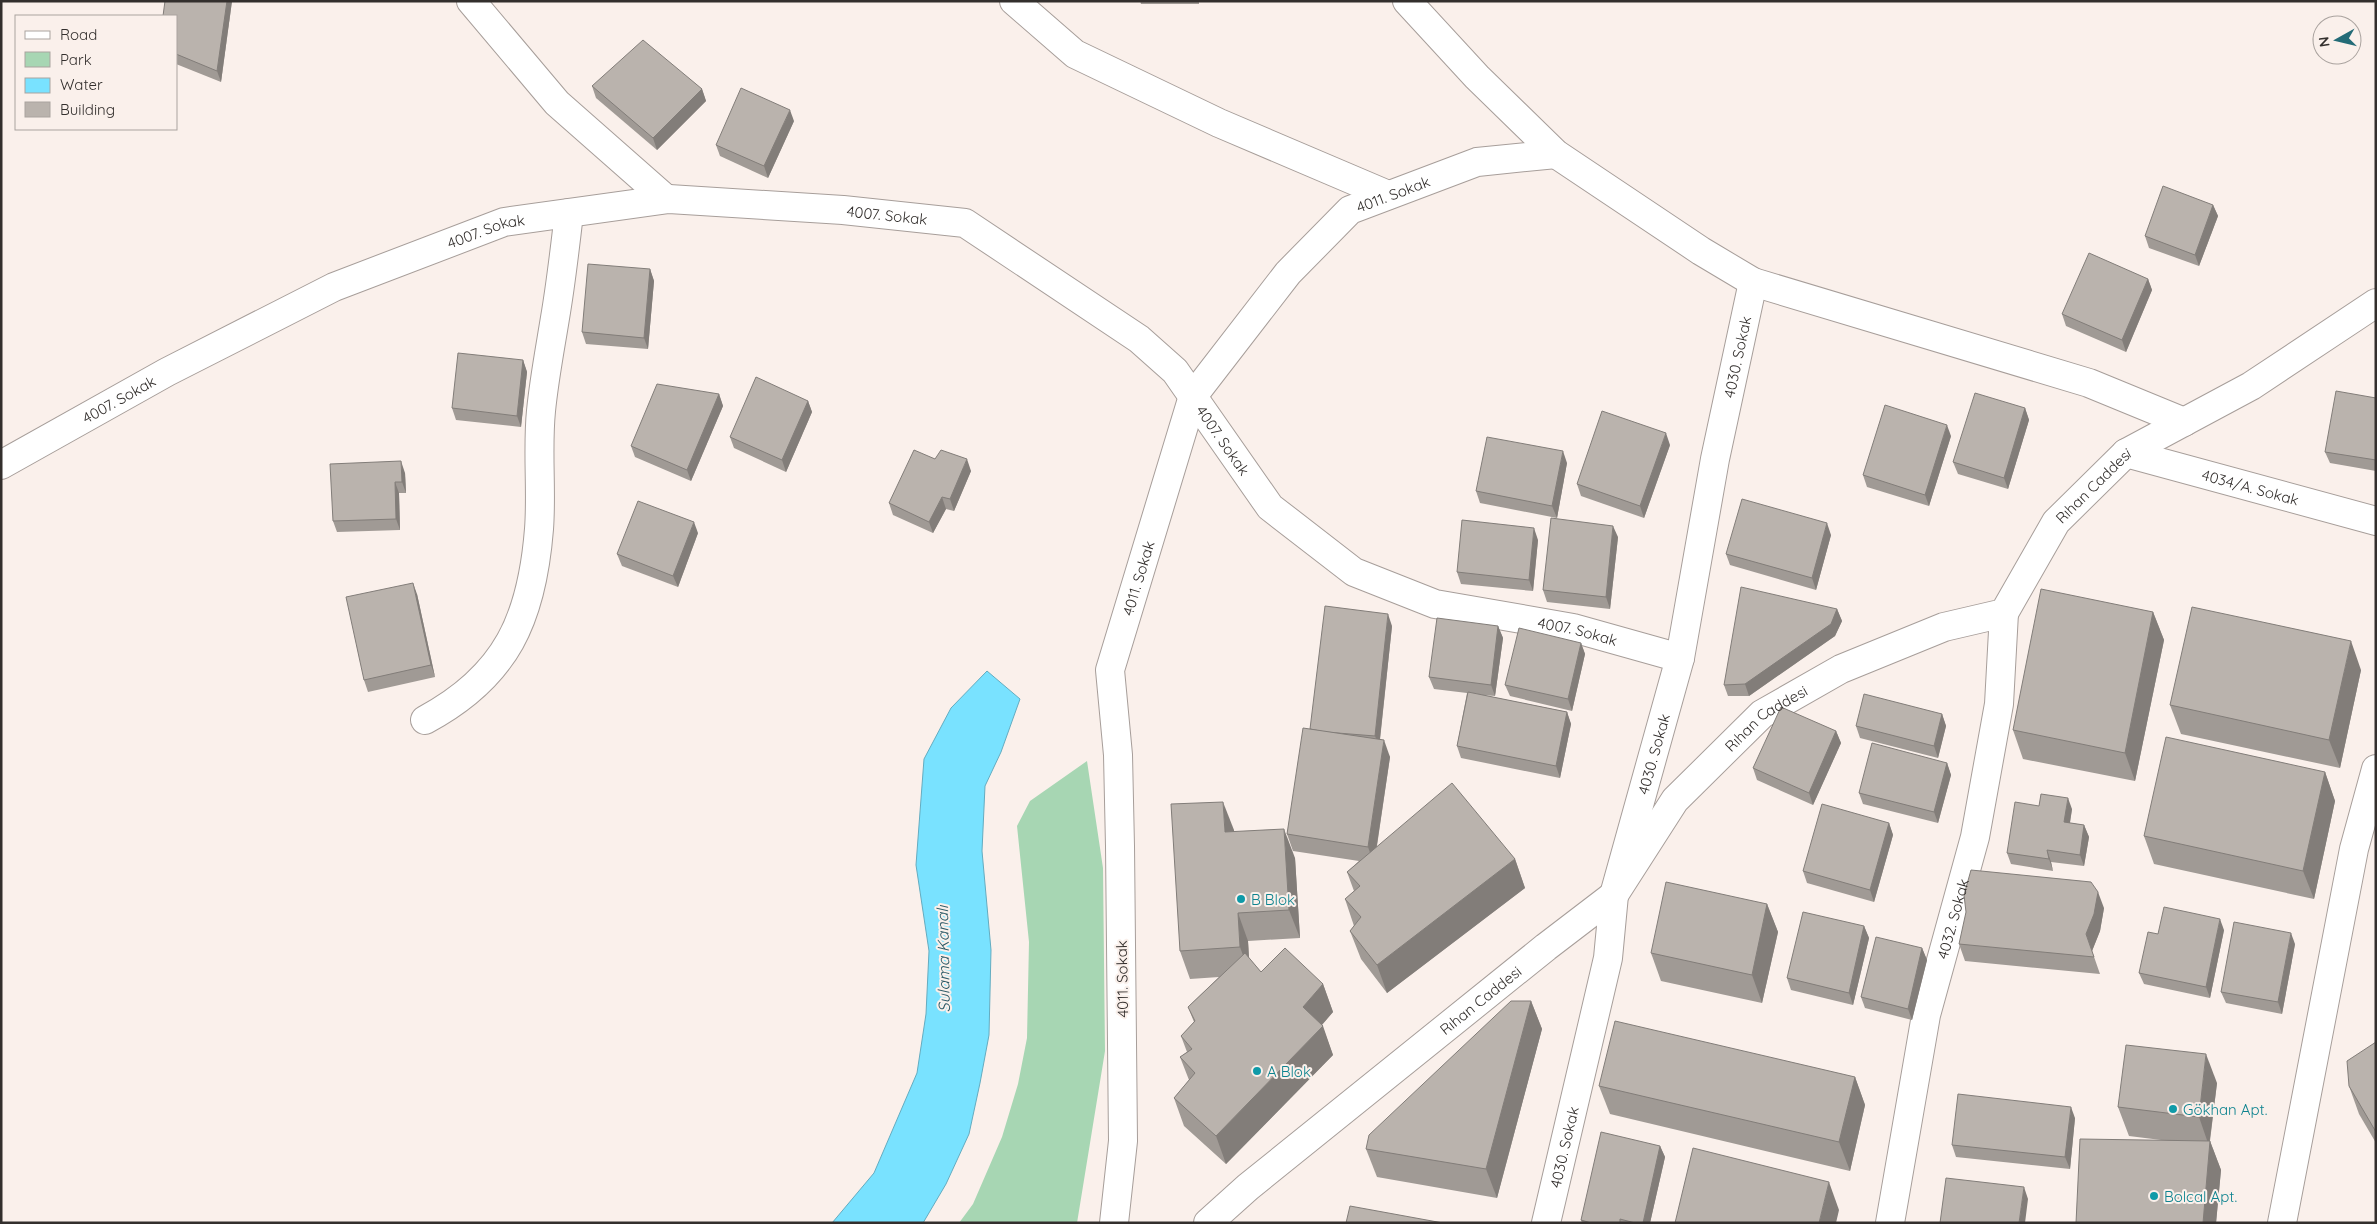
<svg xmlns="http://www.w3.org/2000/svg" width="2377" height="1224" viewBox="0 0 2377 1224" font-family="Quicksand,sans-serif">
	<rect width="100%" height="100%" fill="#faf0eb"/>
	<!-- green -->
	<polygon fill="#a7d6b3" points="1087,761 1103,868 1105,1051 1077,1223 959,1223 973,1204 1002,1137 1018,1084 1027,1038 1029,942 1017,826 1030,801"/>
	<!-- water -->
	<polygon fill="#79e2ff" stroke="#64acc0" points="987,671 1020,699 1001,752 985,786 982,851 991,950 989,1035 980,1083 969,1134 946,1184 923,1223 832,1223 874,1173 917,1073 926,1014 929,951 916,865 924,759 951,708"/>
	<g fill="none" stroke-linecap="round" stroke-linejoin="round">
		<defs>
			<g id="minor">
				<polyline points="471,1 557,103 666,199"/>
				<polyline points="1014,1 1075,54 1219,123 1388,195"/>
				<polyline points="1407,1 1477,77 1556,154 1701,251 1753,282 2089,383 2184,422"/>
				<path id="s1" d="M 2126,453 L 2376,521"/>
				<path id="s2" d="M 1,465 L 167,372 L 334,287 L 504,222 L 669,199 L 843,210 L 965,223 L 1139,339 L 1175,371 L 1270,507 L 1354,572 L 1435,604 L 1573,628 L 1680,658"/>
				<path d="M 425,720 C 507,676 532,618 539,529 C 542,490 537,450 541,411 C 544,380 550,349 555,318 C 561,283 565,248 569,213"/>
				<path id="s3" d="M 1114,1223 L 1123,1141 L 1120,846 L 1118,755 L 1110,670 L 1193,396 L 1288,273 L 1350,210 L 1477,162 L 1556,154"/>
				<path id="s4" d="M 1546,1223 L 1608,958 L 1614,895 L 1680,658 L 1715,459 L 1753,282"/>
				<path id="s5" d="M 1890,1223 L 1926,1015 L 1975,837 L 1999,704 L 2004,613"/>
				<polyline points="2282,1223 2354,849 2376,769"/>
			</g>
			<g id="tertiary">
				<path id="s6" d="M 1208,1223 L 1248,1187 L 1546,947 L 1614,895 L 1675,800 L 1762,714 L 1841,669 L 1944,627 L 2004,613 L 2056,522 L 2126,453 L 2251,386 L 2376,303"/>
			</g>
		</defs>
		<!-- minor casing -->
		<use href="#minor" stroke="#a79e9a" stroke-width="30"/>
		<!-- tertiary casing -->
		<use href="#tertiary" stroke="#a79e9a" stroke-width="30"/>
		<!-- minor -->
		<use href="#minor" stroke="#fff" stroke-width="28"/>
		<!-- tertiary -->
		<use href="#tertiary" stroke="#fff" stroke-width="28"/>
	</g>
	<!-- wall -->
	<g fill="#a09a95">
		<polygon points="232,1 221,82 176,64 176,16"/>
		<polygon points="1140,1 1199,1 1199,4 1141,4"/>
		<polygon points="592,86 702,89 706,101 657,150 596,98"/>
		<polygon points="794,121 768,178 720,156 716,145"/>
		<polygon points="2213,205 2218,216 2199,266 2149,248 2145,236"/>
		<polygon points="650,269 654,281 648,349 586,344 582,332"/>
		<polygon points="2148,279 2152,290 2126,352 2066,326 2062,314"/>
		<polygon points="523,360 527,372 521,427 456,420 452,408"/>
		<polygon points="719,394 723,406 691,481 635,457 631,446"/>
		<polygon points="2376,398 2376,471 2330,463 2325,452"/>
		<polygon points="808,401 812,412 786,472 734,448 730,437"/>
		<polygon points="2025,408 2029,420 2008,489 1958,474 1953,462"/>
		<polygon points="1951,436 1929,506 1867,487 1863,475"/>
		<polygon points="1670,445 1644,518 1581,496 1577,484"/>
		<polygon points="935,459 971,471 954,511 946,509 933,533 893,515 889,503"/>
		<polygon points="1567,463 1557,518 1480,503 1476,491"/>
		<polygon points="405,473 406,493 399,493 400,530 337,532 333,521"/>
		<polygon points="698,533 678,587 622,566 617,554"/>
		<polygon points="1831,535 1816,590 1730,565 1726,554"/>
		<polygon points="1618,537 1610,609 1547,602 1543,590"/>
		<polygon points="1538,540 1533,591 1461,584 1457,572"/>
		<polygon points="417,594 435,677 368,692 364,680"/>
		<polygon points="1837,609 1842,621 1835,636 1749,696 1728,696 1724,685"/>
		<polygon points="2153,612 2164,640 2135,781 2023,759 2013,730"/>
		<polygon points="1392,626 1380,740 1390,757 1377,846 1515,859 1525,888 1387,993 1361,959 1350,931 1354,926 1345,899 1354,891 1347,872 1359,861 1293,851 1287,834 1310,729"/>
		<polygon points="1498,626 1503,638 1495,696 1483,695 1567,712 1571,724 1560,778 1461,758 1457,746 1467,693 1434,689 1429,677"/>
		<polygon points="1581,643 1585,654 1572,711 1510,696 1505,685"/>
		<polygon points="2361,670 2340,768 2181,734 2170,705"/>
		<polygon points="1942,714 1946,726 1938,758 1860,738 1856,726"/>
		<polygon points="1836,731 1841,743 1813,805 1757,780 1753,768"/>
		<polygon points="1947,763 1951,775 1938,823 1863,804 1859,793"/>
		<polygon points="2325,772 2335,801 2314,899 2154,864 2144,836"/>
		<polygon points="2039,806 2072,809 2070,823 2084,825 2089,837 2084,866 2051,862 2053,871 2011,864 2007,853"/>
		<polygon points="1889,823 1893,835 1874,902 1807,883 1803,871"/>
		<polygon points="1234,830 1234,832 1295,858 1300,938 1248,941 1249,958 1261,972 1323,984 1333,1012 1322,1025 1333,1055 1226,1164 1184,1126 1174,1098 1189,1080 1180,1057 1187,1052 1181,1036 1194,1022 1188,1007 1219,977 1190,979 1180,951"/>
		<polygon points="1767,904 1778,932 1762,1003 1661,981 1651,953"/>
		<polygon points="2104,908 2100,931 2092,951 2100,974 1965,961 1959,944"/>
		<polygon points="1864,926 1869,938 1853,1005 1791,990 1787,978"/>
		<polygon points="2224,930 2210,998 2144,984 2139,973 2158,934"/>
		<polygon points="2295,944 2282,1014 2226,1003 2221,992"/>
		<polygon points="1922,948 1927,960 1912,1020 1865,1008 1861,997"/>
		<polygon points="1531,1001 1542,1029 1497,1198 1377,1177 1366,1149"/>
		<polygon points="2376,1042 2376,1143 2359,1114 2349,1086"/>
		<polygon points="1855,1077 1865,1105 1850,1171 1610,1114 1599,1086"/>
		<polygon points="2217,1083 2210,1141 2221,1170 2216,1223 2076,1223 2169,1141 2129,1136 2118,1107"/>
		<polygon points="2075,1118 2070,1169 1956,1157 1952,1145"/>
		<polygon points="1660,1146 1665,1157 1650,1223 1582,1223 1581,1220"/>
	</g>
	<!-- shaded-wall -->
	<g fill="#827d79">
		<polygon points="227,1 232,1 221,82 217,71"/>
		<polygon points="702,89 706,101 657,150 653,138"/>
		<polygon points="790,110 794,121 768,178 764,166"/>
		<polygon points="2213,205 2218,216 2199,266 2195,255"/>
		<polygon points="650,269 654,281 648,349 644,338"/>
		<polygon points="2148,279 2152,290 2126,352 2122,340"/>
		<polygon points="523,360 527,372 521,427 517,416"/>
		<polygon points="719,394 723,406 691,481 687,470"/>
		<polygon points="808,401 812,412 786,472 782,460"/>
		<polygon points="2025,408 2029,420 2008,489 2004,478"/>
		<polygon points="1947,425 1951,436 1929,506 1925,495"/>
		<polygon points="1666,433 1670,445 1644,518 1640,506"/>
		<polygon points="1563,451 1567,463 1557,518 1552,506"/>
		<polygon points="967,459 971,471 954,511 950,499"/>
		<polygon points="401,461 405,473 406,493 402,482"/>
		<polygon points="395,482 399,493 400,530 396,519"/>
		<polygon points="942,497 946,509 933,533 929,522"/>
		<polygon points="694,522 698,533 678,587 673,576"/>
		<polygon points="1827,523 1831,535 1816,590 1812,578"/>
		<polygon points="1613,526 1618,537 1610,609 1606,597"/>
		<polygon points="1534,528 1538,540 1533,591 1529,580"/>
		<polygon points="413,583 417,594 435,677 431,665"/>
		<polygon points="1837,609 1842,621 1835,636 1749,696 1745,684"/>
		<polygon points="2153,612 2164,640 2135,781 2125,753"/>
		<polygon points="1388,614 1392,626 1379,747 1375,736"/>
		<polygon points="1498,626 1503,638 1495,696 1491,685"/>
		<polygon points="2351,641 2361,670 2340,768 2329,740"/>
		<polygon points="1581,643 1585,654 1572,711 1568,699"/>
		<polygon points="1567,712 1571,724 1560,778 1556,766"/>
		<polygon points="1942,714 1946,726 1938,758 1934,746"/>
		<polygon points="1836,731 1841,743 1813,805 1809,793"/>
		<polygon points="1384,740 1390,757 1374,864 1368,847"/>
		<polygon points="1947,763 1951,775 1938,823 1934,812"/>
		<polygon points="2325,772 2335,801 2314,899 2303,871"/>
		<polygon points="2068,798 2072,809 2068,834 2064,822"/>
		<polygon points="1223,802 1234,830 1235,861 1225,832"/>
		<polygon points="1889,823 1893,835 1874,902 1870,890"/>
		<polygon points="2084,825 2089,837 2084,866 2080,855"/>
		<polygon points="1284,829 1295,858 1300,938 1289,910"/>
		<polygon points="2047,850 2051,862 2053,871 2049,859"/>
		<polygon points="1515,859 1525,888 1387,993 1377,965"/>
		<polygon points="2098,892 2104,908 2100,931 2092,951 2086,934"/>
		<polygon points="1767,904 1778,932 1762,1003 1752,975"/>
		<polygon points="1238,913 1248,941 1250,975 1240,947"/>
		<polygon points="2220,919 2224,930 2210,998 2206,987"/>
		<polygon points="1864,926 1869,938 1853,1005 1849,993"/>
		<polygon points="2291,933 2295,944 2282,1014 2278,1002"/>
		<polygon points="1922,948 1927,960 1912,1020 1908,1009"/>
		<polygon points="1323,984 1333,1012 1313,1035 1303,1007"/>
		<polygon points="1531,1001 1542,1029 1497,1198 1486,1169"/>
		<polygon points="1323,1026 1333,1055 1226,1164 1216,1136"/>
		<polygon points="2206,1054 2217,1083 2209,1146 2199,1117"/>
		<polygon points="1855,1077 1865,1105 1850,1171 1839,1142"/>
		<polygon points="2071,1107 2075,1118 2070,1169 2065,1157"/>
		<polygon points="2210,1141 2221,1170 2216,1223 2203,1223"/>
		<polygon points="1660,1146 1665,1157 1650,1223 1643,1223"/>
		<polygon points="1829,1182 1839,1210 1836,1223 1819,1223"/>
		<polygon points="2024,1187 2028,1199 2025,1223 2019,1223"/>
	</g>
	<!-- building -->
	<g fill="#bab3ad" stroke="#827d79">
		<polygon points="165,1 227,1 217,71 176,54 176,16 163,16"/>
		<polygon points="643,40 702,89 653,138 592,86"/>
		<polygon points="741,88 790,110 764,166 716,145"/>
		<polygon points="2163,186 2213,205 2195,255 2145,236"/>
		<polygon points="2089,253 2148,279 2122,340 2062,314"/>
		<polygon points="588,264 650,269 644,338 582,332"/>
		<polygon points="458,353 523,360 517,416 452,408"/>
		<polygon points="756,377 808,401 782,460 730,437"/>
		<polygon points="657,384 719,394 687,470 631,446"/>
		<polygon points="2336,391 2376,398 2376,460 2325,452"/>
		<polygon points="1975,393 2025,408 2004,478 1953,462"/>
		<polygon points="1885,405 1947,425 1925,495 1863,475"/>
		<polygon points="1602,411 1666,433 1640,506 1577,484"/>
		<polygon points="1487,437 1563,451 1552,506 1476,491"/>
		<polygon points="914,450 935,459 941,450 967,459 950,499 942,497 929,522 889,503"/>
		<polygon points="401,461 402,482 395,482 396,519 333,521 330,464"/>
		<polygon points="1742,499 1827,523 1812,578 1726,554"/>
		<polygon points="638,501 694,522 673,576 617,554"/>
		<polygon points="1551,518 1613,526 1606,597 1543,590"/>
		<polygon points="1462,520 1534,528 1529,580 1457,572"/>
		<polygon points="413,583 431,665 364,680 346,597"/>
		<polygon points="1741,587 1837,609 1831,624 1745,684 1724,685"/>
		<polygon points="2041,589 2153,612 2125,753 2013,730"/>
		<polygon points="1325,606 1388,614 1375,736 1325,732 1310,729"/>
		<polygon points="2192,607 2351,641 2329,740 2170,705"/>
		<polygon points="1437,618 1498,626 1491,685 1429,677"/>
		<polygon points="1519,628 1581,643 1568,699 1505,685"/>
		<polygon points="1468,692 1567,712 1556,766 1457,746"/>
		<polygon points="1864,694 1942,714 1934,746 1856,726"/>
		<polygon points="1781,707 1836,731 1809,793 1753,768"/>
		<polygon points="1303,728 1384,740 1368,847 1287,834"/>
		<polygon points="2166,737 2325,772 2303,871 2144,836"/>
		<polygon points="1872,743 1947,763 1934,812 1859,793"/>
		<polygon points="1452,783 1515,859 1377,965 1350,931 1361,917 1345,899 1360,886 1347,872"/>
		<polygon points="2041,794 2068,798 2064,822 2084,825 2080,855 2047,850 2049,859 2007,853 2015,802 2039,806"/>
		<polygon points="1223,802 1225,832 1284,829 1289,910 1238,913 1240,947 1180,951 1171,804"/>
		<polygon points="1822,804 1889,823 1870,890 1803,871"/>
		<polygon points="1971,870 2091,882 2098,892 2094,914 2086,934 2094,957 1959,944 1966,912 1964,895"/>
		<polygon points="1666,882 1767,904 1752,975 1651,953"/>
		<polygon points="2164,907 2220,919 2206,987 2139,973 2148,932 2158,934"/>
		<polygon points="1803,912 1864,926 1849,993 1787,978"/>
		<polygon points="2234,922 2291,933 2278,1002 2221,992"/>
		<polygon points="1876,937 1922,948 1908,1009 1861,997"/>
		<polygon points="1285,948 1323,984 1303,1007 1323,1026 1216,1136 1174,1098 1195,1073 1180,1057 1192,1049 1181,1036 1195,1021 1188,1007 1245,953 1261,972"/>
		<polygon points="1511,1001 1531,1001 1486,1169 1366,1149 1369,1135"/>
		<polygon points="1615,1021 1855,1077 1839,1142 1599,1086"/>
		<polygon points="2376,1042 2376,1132 2349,1086 2347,1061"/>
		<polygon points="2126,1045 2206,1054 2199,1117 2118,1107"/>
		<polygon points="1958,1094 2071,1107 2065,1157 1952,1145"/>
		<polygon points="1601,1132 1660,1146 1643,1223 1635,1223 1620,1219 1620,1223 1591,1223 1581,1220"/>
		<polygon points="2080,1139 2210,1141 2203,1223 2076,1223"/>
		<polygon points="1693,1148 1829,1182 1819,1223 1675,1223"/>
		<polygon points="1946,1178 2024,1187 2019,1223 1940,1223"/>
		<polygon points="1350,1206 1443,1223 1346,1223"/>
	</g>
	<!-- markers -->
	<g fill="#0f9aa8" stroke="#faf0eb" stroke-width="2">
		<circle cx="1241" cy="899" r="5"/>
		<circle cx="1257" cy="1071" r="5"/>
		<circle cx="2173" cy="1109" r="5"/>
		<circle cx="2154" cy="1196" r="5"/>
	</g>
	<g text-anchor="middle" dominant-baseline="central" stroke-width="4" stroke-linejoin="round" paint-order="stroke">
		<!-- street labels -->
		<g font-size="15" fill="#332f2d" stroke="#faf0eb">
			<text stroke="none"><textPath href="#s3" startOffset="1130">4011. Sokak</textPath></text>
			<text stroke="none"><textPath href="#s2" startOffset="945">4007. Sokak</textPath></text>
			<text stroke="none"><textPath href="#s2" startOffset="540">4007. Sokak</textPath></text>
			<text stroke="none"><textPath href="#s4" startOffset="888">4030. Sokak</textPath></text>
			<text stroke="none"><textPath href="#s2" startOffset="135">4007. Sokak</textPath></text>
			<text stroke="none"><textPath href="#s2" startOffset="1365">4007. Sokak</textPath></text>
			<text stroke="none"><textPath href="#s6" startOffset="1178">Rıhan Caddesi</textPath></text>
			<text stroke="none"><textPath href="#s1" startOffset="129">4034/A. Sokak</textPath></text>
			<text stroke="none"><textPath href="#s3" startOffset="650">4011. Sokak</textPath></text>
			<text stroke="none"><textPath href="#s2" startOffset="1785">4007. Sokak</textPath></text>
			<text stroke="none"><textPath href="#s6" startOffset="758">Rıhan Caddesi</textPath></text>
			<text stroke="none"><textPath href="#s4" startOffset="482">4030. Sokak</textPath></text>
			<text stroke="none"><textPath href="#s5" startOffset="311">4032. Sokak</textPath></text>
			<text transform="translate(1122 979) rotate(-91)">4011. Sokak</text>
			<text stroke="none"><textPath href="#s6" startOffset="352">Rıhan Caddesi</textPath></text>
			<text stroke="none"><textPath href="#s4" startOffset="78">4030. Sokak</textPath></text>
		</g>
		<!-- culture labels -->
		<g font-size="15" fill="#0d838f" stroke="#faf0eb" text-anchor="start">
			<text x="1251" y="899">B Blok</text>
			<text x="1267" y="1071">A Blok</text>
			<text x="2183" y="1109">Gökhan Apt.</text>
			<text x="2164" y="1196">Bolcal Apt.</text>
		</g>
		<!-- water labels -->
		<g font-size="16" font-style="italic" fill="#2b5966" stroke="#faf0eb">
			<text transform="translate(943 959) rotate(-91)">Sulama Kanalı</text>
		</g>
	</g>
	<!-- border -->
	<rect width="2377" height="1224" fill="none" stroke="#332f2d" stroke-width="5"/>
	<!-- legend -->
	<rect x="15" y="15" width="162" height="115" fill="#faf0eb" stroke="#aaa39f"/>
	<rect x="25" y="31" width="25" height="8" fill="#ffffff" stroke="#aaa39f"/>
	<text x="60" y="40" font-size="15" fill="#332f2d">Road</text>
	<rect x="25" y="52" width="25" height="15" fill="#a7d6b3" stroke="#aaa39f"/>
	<text x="60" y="65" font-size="15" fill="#332f2d">Park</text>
	<rect x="25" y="78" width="25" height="15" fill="#79e2ff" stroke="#aaa39f"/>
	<text x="60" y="90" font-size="15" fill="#332f2d">Water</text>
	<rect x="25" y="102" width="25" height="15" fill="#bab3ad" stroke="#aaa39f"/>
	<text x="60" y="115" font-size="15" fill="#332f2d">Building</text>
	<!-- north arrow -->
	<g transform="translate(2337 40) rotate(262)"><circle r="24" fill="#faf0eb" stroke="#aaa39f"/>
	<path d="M0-4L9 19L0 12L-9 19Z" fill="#236b77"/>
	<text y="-8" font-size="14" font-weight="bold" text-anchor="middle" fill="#332f2d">N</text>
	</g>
</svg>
